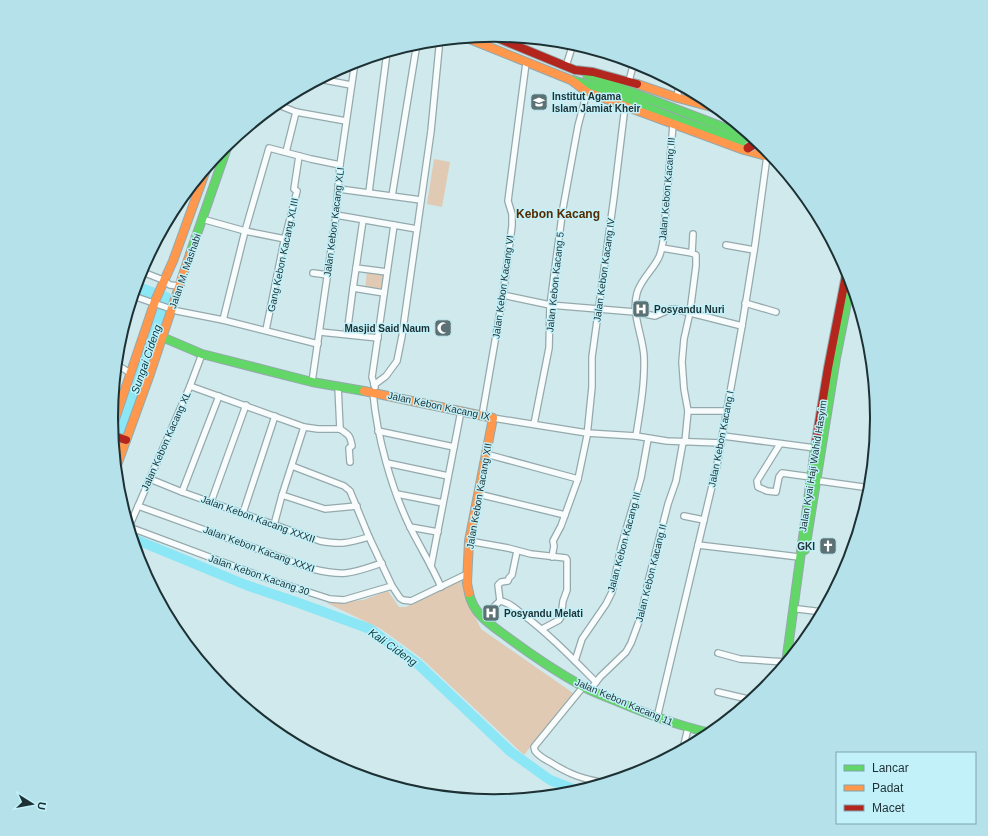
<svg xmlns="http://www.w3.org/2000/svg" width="988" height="836" viewBox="0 0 988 836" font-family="Helvetica,sans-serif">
	<rect width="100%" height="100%" fill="#cfe9ed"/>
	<!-- green -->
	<g fill="#e0cab3">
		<polygon points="434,159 450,162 442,207 427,204"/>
		<polygon points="367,271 383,273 381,290 365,289"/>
		<polygon points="462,579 466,598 481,629 573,693 524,755 421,658 381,629 327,603 363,600 388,591 399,607 406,607"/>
	</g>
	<!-- water -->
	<polygon fill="#8be6f5" points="137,281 155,288 151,300 133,294"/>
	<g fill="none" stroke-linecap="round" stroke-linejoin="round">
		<!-- river -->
		<g stroke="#8be6f5" stroke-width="10">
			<polyline points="114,452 161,314 166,301 166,297 136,287"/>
			<polyline points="132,538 246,585 299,603 370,629 418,664 511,752 550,780 578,791"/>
		</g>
		<!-- primary-tunnel -->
		<polyline stroke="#abc4c8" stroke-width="9" stroke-dasharray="9 4.5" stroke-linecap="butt" points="746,144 768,151"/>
		<defs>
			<g id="street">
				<polyline points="566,66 573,44"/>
				<polyline points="319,79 351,85"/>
				<polyline points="629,81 634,62"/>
				<polyline points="678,84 678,98"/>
				<polyline points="276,104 296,112 346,121"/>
				<polyline points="286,152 296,112"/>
				<polyline points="339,189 421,200"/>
				<polyline points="369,192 387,52"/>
				<polyline points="392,196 417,43"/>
				<polyline points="336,215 417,229"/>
				<polyline points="202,219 245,231 285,239"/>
				<polyline points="363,220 356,268 387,272"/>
				<polyline points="726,245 754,250"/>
				<polyline points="662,248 692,253"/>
				<polyline points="140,271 163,280 170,285 179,286"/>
				<polyline points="313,273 328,275"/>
				<polyline points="353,288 356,268"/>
				<polyline points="503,295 550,305 635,312 655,316 671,309 675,309 742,326"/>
				<polyline points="133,296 177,311 223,320 318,344"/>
				<polyline points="745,303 776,312"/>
				<polyline points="223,320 245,231 269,148 311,159 340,165"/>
				<polyline points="266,330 283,246 297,191 294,189 299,156"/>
				<polyline points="320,332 378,338"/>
				<polyline points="347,334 353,288 384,293"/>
				<polyline points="116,364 130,373"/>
				<polyline points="312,382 336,215 340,165 355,62"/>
				<polyline points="374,385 386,376 397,361 402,336 431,131 439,48 438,43 437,41"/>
				<polyline points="190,386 304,427 318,429 340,429"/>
				<polyline points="338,386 340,429"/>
				<polyline points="375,387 372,377 394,225"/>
				<path d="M 373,393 C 377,436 391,488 410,527 C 420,547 432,566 441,587"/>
				<polyline points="688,411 727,411"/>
				<polyline points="482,416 503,295 512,226 512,214 508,201 509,193 526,63"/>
				<polyline points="493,418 587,433 636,436 667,441 721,443"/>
				<polyline points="534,424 549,348 550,305 563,208 578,126 587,92"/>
				<path d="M 340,429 C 349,435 350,435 352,446 L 349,448 L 350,462"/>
				<polyline points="378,431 454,447"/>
				<path d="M 636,436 C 640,411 645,383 644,357 C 643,335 631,315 637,293 C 641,279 653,270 659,257 C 661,253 662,247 663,242 L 673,125"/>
				<polyline points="723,436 815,448"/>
				<polyline points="685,442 688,411 684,389 682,362 684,339 690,312 696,266 696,255 692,253 693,234"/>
				<polyline points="780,444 757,481 758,487 767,491 776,492 779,477 782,473 811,477"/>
				<polyline points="486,454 578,479"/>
				<polyline points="387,463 448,476"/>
				<polyline points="292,466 344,486 350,491 369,537 392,586 400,598 403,600 411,601 467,574"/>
				<path d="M 150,479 L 182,492 L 320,541 C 342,545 348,543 369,537"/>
				<polyline points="813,480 870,488"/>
				<polyline points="182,492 219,396"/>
				<polyline points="397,494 443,503"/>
				<polyline points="478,494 565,515"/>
				<polyline points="282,495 325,509 357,506"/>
				<polyline points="211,502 246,405"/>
				<path d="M 138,506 L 313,569 C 345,577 352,573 382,563"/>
				<polyline points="243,513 275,416"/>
				<polyline points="684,516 704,520"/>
				<polyline points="274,525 282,495 304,427"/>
				<polyline points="129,527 268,579 330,599 344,600 392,586"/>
				<polyline points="129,527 190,386 202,354"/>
				<polyline points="410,527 438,532"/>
				<polyline points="469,541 508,548 531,554 566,558 567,560 567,590 563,601 561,617 559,620 542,629"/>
				<polyline points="698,545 799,557"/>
				<polyline points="552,557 554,546 553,541 561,526 578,479 587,436 592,387 592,357 614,197 625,106"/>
				<polyline points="431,566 461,411"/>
				<path d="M 500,601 C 508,602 515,608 521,613 C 549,634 572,658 596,682"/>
				<polyline points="500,601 498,585 501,582 508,581 509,578 512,575 517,551"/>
				<polyline points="798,609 823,612"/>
				<polyline points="482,618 500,601"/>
				<polyline points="718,653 740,659 786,662"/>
				<polyline points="575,661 582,639 606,604 612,592 621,547 641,478 648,439"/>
				<path d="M 583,687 L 534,747 L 535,751 C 539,756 544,759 550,762 C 570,775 581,778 604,783"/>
				<polyline points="590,690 600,677 626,652 631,643 641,616 648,582 668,504 676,481 683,442"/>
				<polyline points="718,692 752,700"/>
				<polyline points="657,718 717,465 742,326 755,245 767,156"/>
				<polyline points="683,749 688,728"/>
			</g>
			<g id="fast">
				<polyline points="587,75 749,137"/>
				<polyline points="573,80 609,91 668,116 746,144"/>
				<polyline points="190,254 229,142"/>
				<polyline points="162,337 202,354 312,382 364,391"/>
				<polyline points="805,550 836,358 851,283"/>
				<path d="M 469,593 C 473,615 493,626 510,639 C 533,656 557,672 582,686 C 592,692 604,696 616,701 C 647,714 678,726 711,733"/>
				<polyline points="786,663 816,441"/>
			</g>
			<g id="slow">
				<polyline points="467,38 571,80 587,92 744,150 774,158"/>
				<polyline points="637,84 678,98 719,109"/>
				<polyline points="364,391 493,418 469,541 467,583 469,593"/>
				<polyline points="112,428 155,301 173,261 207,167"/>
				<polyline points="116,468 150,374 190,254"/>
			</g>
			<g id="jam">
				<polyline points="490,35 575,70 593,72 637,84"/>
				<polyline points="113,436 126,440"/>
				<polyline points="816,441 828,368 847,270"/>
			</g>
		</defs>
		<!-- street casing -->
		<use href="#street" stroke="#95a9ac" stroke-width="8"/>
		<!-- fast casing -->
		<use href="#fast" stroke="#95a9ac" stroke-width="10"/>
		<!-- slow casing -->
		<use href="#slow" stroke="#95a9ac" stroke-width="10"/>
		<!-- jam casing -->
		<use href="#jam" stroke="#95a9ac" stroke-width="10"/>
		<!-- street -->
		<use href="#street" stroke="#f8fcfc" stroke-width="5.5"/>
		<!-- fast -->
		<use href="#fast" stroke="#63d668" stroke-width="8"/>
		<!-- slow -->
		<use href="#slow" stroke="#ff974d" stroke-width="8"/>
		<!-- jam -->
		<use href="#jam" stroke="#b3261e" stroke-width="8"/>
		<defs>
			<polyline id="jam-bridge" points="748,148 754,144 756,140"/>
		</defs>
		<!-- jam-bridge casing -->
		<use href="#jam-bridge" stroke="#b8c6c8" stroke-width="11" stroke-linecap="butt"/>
		<!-- jam-bridge -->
		<use href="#jam-bridge" stroke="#b3261e" stroke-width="9"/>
	</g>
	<!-- icons -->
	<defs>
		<symbol id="university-square" viewBox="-11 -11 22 22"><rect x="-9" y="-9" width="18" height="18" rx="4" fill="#5b7174" stroke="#c2f1fa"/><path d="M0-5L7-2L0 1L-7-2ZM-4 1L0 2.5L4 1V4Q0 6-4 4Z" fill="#fff"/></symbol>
		<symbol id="hospital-square" viewBox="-11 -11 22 22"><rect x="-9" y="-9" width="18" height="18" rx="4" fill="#5b7174" stroke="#c2f1fa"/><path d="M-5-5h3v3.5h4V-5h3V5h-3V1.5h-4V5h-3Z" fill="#fff"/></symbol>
		<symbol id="mosque-square" viewBox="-11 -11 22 22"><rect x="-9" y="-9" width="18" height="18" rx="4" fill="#5b7174" stroke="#c2f1fa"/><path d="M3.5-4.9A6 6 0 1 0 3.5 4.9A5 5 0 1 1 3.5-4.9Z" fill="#fff"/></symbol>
		<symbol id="church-square" viewBox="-11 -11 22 22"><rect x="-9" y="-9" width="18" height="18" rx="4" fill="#5b7174" stroke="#c2f1fa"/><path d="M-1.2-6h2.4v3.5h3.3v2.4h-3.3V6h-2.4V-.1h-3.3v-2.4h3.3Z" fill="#fff"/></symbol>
	</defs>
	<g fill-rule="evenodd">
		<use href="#university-square" x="529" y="92" width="20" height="20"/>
		<use href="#hospital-square" x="631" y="299" width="20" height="20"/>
		<use href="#mosque-square" x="433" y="318" width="20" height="20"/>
		<use href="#church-square" x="818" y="536" width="20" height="20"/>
		<use href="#hospital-square" x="481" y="603" width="20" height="20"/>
	</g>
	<g text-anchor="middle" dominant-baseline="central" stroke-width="3" stroke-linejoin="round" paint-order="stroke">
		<!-- poi labels -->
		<g font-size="10" font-weight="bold" fill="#1d3033" stroke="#c2f1fa" text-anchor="start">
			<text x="552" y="96">Institut Agama<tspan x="552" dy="12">Islam Jamiat Kheir</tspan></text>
			<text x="654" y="309">Posyandu Nuri</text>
			<text x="430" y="328" text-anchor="end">Masjid Said Naum</text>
			<text x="815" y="546" text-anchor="end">GKI</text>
			<text x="504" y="613">Posyandu Melati</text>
		</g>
		<!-- street labels -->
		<g font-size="10" fill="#1d3033" stroke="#c2f1fa">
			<text transform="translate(667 189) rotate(-85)">Jalan Kebon Kacang III</text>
			<text transform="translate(334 222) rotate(-83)">Jalan Kebon Kacang XLI</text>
			<text transform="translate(283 255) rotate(-78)">Gang Kebon Kacang XLIII</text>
			<text transform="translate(604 270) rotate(-82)">Jalan Kebon Kacang IV</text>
			<text transform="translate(185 271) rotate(-71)">Jalan M. Mashabi</text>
			<text transform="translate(555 282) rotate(-84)">Jalan Kebon Kacang 5</text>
			<text transform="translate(503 287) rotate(-82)">Jalan Kebon Kacang VI</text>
			<text transform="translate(439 406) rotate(12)">Jalan Kebon Kacang IX</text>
			<text transform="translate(721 439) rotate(-79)">Jalan Kebon Kacang I</text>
			<text transform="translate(166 441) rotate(-66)">Jalan Kebon Kacang XL</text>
			<text transform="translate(813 466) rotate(-81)">Jalan Kyai Haji Wahid Hasyim</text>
			<text transform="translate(479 496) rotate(-80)">Jalan Kebon Kacang XII</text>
			<text transform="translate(258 519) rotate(20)">Jalan Kebon Kacang XXXII</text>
			<text transform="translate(624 542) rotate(-75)">Jalan Kebon Kacang III</text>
			<text transform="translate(259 549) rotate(20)">Jalan Kebon Kacang XXXI</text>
			<text transform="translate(651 573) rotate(-76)">Jalan Kebon Kacang II</text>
			<text transform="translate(259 575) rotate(19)">Jalan Kebon Kacang 30</text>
			<text transform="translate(624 702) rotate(23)">Jalan Kebon Kacang 11</text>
		</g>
		<!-- water labels -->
		<g font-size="11" font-style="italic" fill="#09424a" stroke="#c2f1fa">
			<text transform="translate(146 359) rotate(-71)">Sungai Cideng</text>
			<text transform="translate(393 647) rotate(35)">Kali Cideng</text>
		</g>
		<!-- quarter labels -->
		<g font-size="12" font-weight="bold" fill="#552b01" stroke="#c2f1fa">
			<text x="558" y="214">Kebon Kacang</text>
		</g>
	</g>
	<!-- crop -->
	<path d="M0 0H988V836H0ZM118 418a376 376 0 1 1 752 0a376 376 0 1 1-752 0Z" fill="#b5e2ea" fill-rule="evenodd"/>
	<path fill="none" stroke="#1d3033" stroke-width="2" d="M118 418a376 376 0 1 1 752 0a376 376 0 1 1-752 0Z"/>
	<!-- legend -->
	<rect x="836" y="752" width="140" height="72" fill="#c2f1fa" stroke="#80a4aa"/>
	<rect x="844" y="765" width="20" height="6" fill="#63d668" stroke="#80a4aa"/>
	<text x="872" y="772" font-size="12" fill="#1d3033">Lancar</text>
	<rect x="844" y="785" width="20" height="6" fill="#ff974d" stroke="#80a4aa"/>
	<text x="872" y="792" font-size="12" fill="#1d3033">Padat</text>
	<rect x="844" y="805" width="20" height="6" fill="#b3261e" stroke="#80a4aa"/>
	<text x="872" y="812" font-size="12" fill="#1d3033">Macet</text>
	<!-- north arrow -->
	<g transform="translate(32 804) rotate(101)" stroke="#c2f1fa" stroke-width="3" paint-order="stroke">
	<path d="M0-3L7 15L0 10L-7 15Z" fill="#1d3033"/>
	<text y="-6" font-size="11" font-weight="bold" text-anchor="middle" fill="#1d3033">U</text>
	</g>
</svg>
